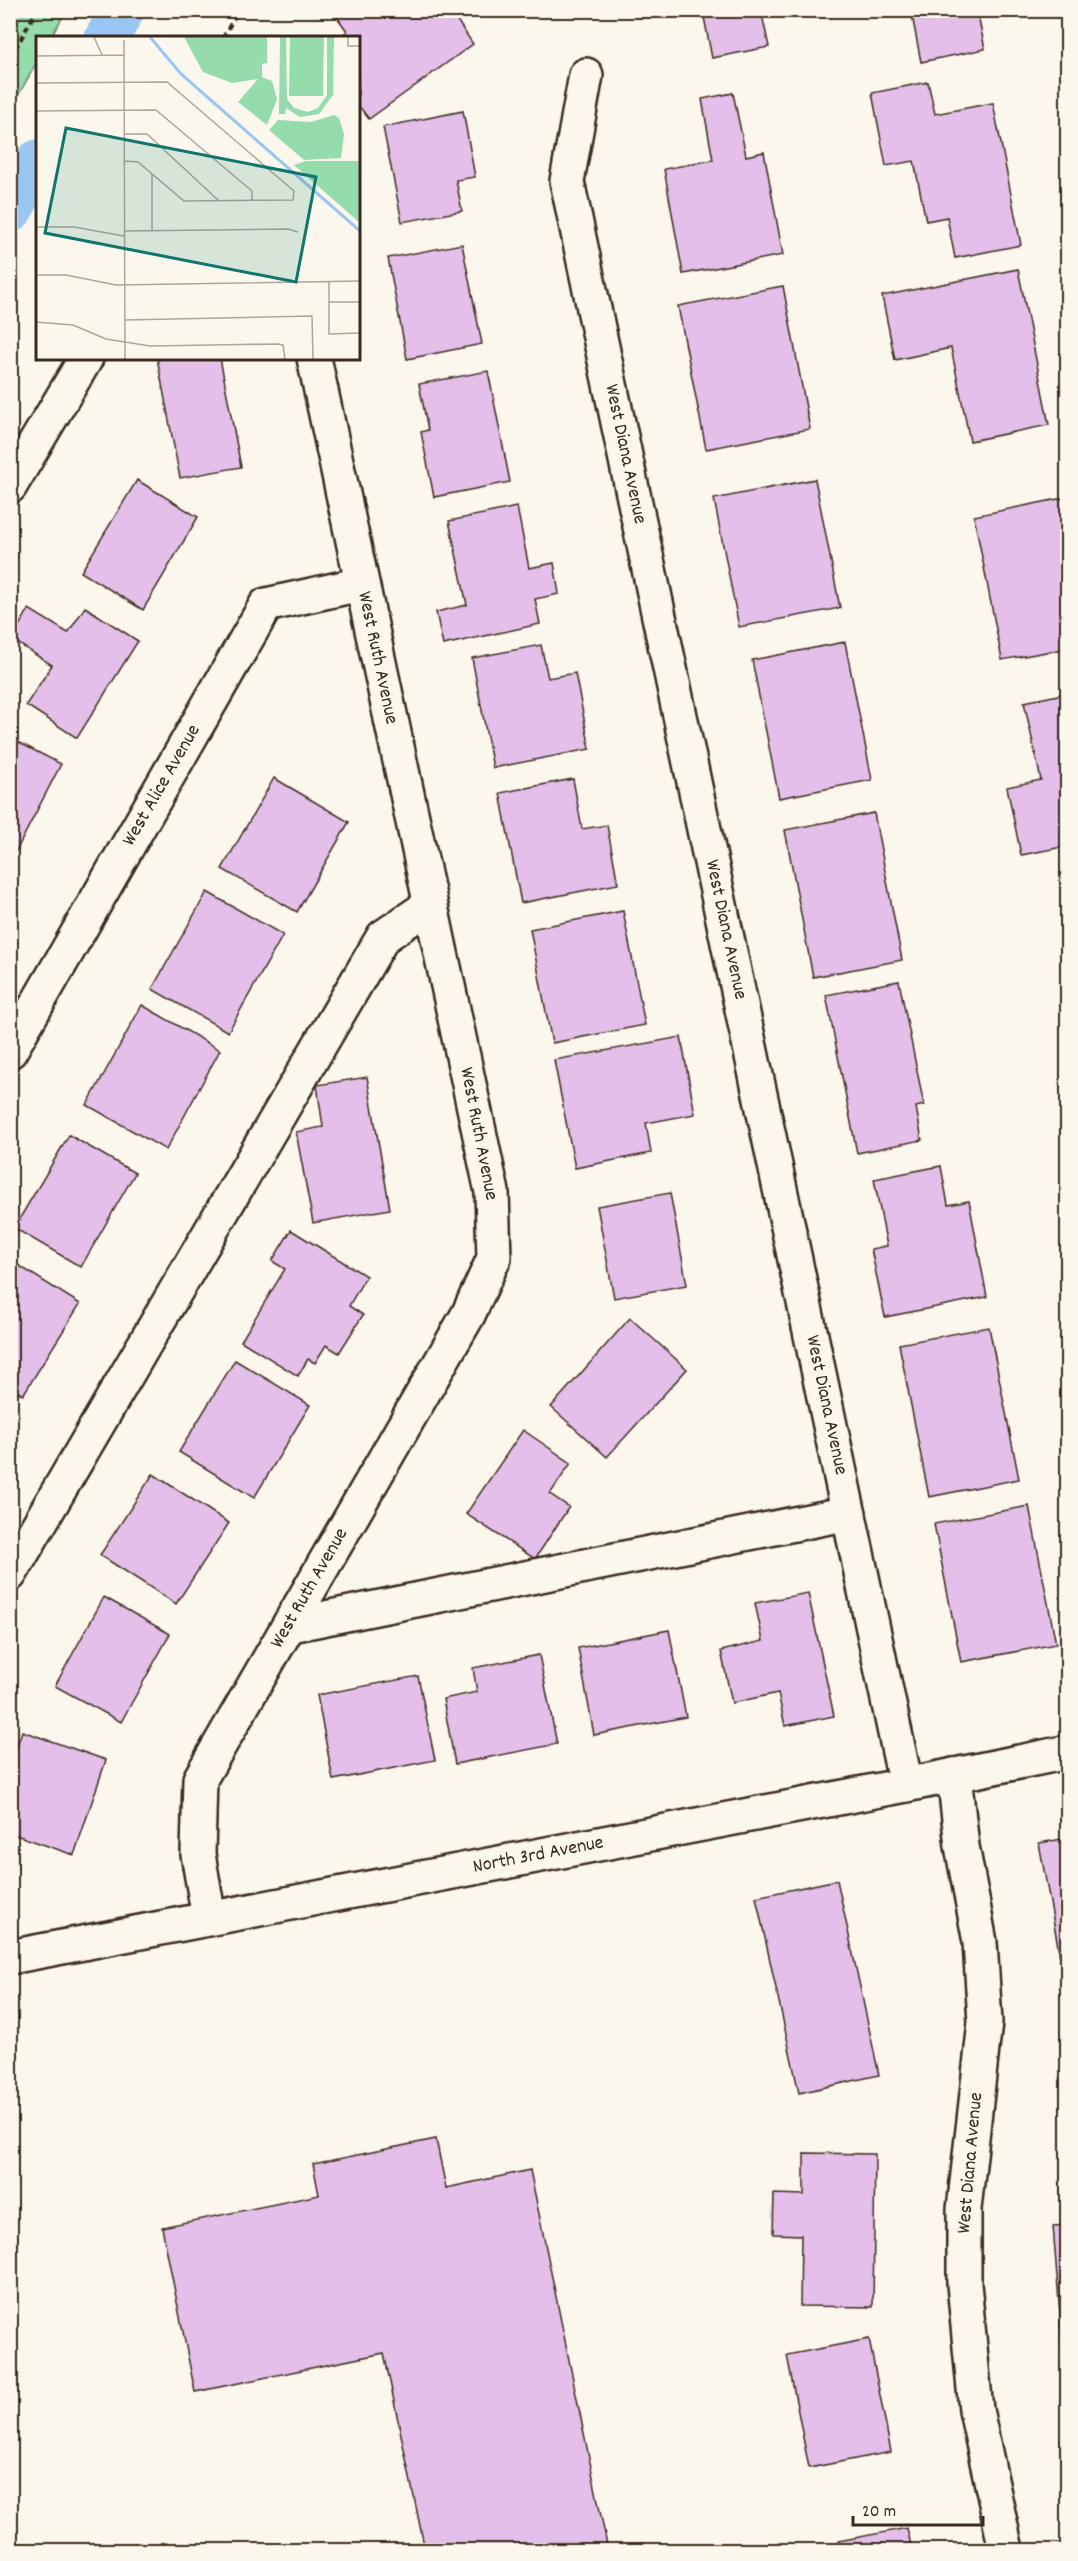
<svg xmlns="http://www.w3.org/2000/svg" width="1078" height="2561" viewBox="0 0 1078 2561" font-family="Dekko,sans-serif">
	<rect width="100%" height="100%" fill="#fbf7ec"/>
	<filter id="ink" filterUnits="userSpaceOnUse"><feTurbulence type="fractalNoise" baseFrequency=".0167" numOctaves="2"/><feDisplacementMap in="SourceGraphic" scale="12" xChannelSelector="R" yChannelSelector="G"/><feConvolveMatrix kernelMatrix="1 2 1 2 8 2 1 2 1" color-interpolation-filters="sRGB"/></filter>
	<g filter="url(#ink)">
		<!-- green -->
		<polygon fill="#94dcab" stroke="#688364" stroke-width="1.5" points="11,10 66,11 51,37 38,38 37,62 11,108"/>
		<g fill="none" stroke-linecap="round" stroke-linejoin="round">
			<!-- canal -->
			<g stroke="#9ac6f4" stroke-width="45">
				<polyline points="107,38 122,10"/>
				<polyline points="10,210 38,162"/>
			</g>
		</g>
		<!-- building -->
		<g fill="#e4bfe9" stroke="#3b2a1e" stroke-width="1.5">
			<polygon points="332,10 450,10 473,44 369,119 358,105 358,38 339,38 347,31"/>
			<polygon points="735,10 761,10 769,47 712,58 704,17"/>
			<polygon points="911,10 977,10 985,49 921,62"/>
			<polygon points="928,82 935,114 993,103 1021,245 955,258 947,217 926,221 914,161 886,166 872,93"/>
			<polygon points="733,93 746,156 764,152 783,255 683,274 664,169 713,160 702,99"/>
			<polygon points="463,111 475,177 456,180 462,211 402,222 383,127"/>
			<polygon points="462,244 482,344 407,359 388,258"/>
			<polygon points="1018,269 1049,425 970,441 951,348 895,360 882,296"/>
			<polygon points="783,286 810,429 706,449 678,306"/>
			<polygon points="157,358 220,358 241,467 180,478"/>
			<polygon points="488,371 510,482 434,497 421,432 428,430 419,384"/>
			<polygon points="815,479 840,608 739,627 714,499"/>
			<polygon points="137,480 198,517 143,610 81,572"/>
			<polygon points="1068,497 1068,648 1002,660 974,516"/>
			<polygon points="517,507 529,568 554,563 559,594 535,599 540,624 443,645 436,612 467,605 449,521"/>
			<polygon points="85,607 138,641 77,738 26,705 52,665 11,639 29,609 68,633"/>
			<polygon points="845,642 872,780 779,798 752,660"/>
			<polygon points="541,645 548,678 575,673 590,749 493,768 472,658"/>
			<polygon points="1068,693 1068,846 1021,855 1007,787 1041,780 1024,702"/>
			<polygon points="10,738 61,764 15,853 10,851"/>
			<polygon points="274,778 349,822 297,912 222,869"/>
			<polygon points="573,779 582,829 607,825 618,884 521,903 500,793"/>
			<polygon points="874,813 902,960 813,977 785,830"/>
			<polygon points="207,892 283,935 228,1032 152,989"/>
			<polygon points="623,911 645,1025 552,1043 530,929"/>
			<polygon points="899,981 924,1105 916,1107 922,1140 857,1153 826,995"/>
			<polygon points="142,1005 220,1050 166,1150 87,1105"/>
			<polygon points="681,1037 695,1114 646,1123 651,1153 575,1168 554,1060"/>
			<polygon points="367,1077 390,1209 313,1223 296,1132 323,1127 317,1085"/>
			<polygon points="69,1135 135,1173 81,1267 14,1228"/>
			<polygon points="941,1166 948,1205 969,1201 987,1297 885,1317 871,1249 887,1246 874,1179"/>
			<polygon points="670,1193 687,1285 614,1298 597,1206"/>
			<polygon points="291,1230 366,1276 349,1306 363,1315 339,1353 326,1345 315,1363 308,1359 298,1376 241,1341 285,1269 272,1261"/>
			<polygon points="10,1260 80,1304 23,1395 10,1387"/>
			<polygon points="630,1318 687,1369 607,1457 551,1407"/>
			<polygon points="989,1327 1019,1479 929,1497 899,1344"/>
			<polygon points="235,1360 310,1405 254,1498 179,1452"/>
			<polygon points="523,1430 571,1463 550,1494 569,1507 535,1559 466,1514"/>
			<polygon points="153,1474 229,1523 176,1604 100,1555"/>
			<polygon points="1029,1506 1056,1644 961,1662 934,1524"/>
			<polygon points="808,1593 834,1716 785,1726 778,1693 732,1703 721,1651 763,1641 755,1603"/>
			<polygon points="104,1597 170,1634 121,1722 55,1686"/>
			<polygon points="669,1630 686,1717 594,1735 578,1648"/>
			<polygon points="539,1655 557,1744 455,1764 443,1699 477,1692 473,1668"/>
			<polygon points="418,1676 435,1760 333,1780 317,1695"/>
			<polygon points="22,1731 106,1760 74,1855 10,1833 10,1767"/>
			<polygon points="1068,1838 1068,1995 1067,1995 1039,1843"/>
			<polygon points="837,1880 879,2075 799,2093 756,1897"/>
			<polygon points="436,2139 446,2188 530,2170 608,2550 425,2550 384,2353 195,2392 162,2227 319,2195 313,2164"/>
			<polygon points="804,2153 875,2154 873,2307 800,2306 801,2235 773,2234 774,2194 804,2195"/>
			<polygon points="1068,2225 1068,2378 1065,2378 1053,2226"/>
			<polygon points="869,2339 891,2452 809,2468 787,2355"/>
			<polygon points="907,2528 912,2550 840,2550 838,2541"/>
		</g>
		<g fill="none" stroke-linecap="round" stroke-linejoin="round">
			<defs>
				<g id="minor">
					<path id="s1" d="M 586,75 L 567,181 L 906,1785"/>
					<polyline points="10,486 86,358"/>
					<path id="s2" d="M 10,1051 L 266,605 L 361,584"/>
					<polyline points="10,1574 383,937 430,905"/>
					<polyline points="291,1625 849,1513"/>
					<polyline points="954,1775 962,1846 980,1942 985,2022 964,2209 964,2284 976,2410 1006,2550"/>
					<path id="s3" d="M 209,1918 L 198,1854 L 200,1779 L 468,1315 L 494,1258 L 492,1192 L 314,358"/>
					<path id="s4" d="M 10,1957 L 906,1785 L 1068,1752"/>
				</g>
			</defs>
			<!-- minor casing -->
			<use href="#minor" stroke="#3b2a1e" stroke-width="38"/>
			<!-- path -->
			<g stroke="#3b2a1e" stroke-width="4" stroke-dasharray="6 4.5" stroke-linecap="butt">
				<polyline points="223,38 238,10"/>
				<polyline points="10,58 37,10"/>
			</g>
			<!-- minor -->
			<use href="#minor" stroke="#fbf7ec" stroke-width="33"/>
		</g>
	</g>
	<g text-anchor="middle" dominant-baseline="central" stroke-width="5" stroke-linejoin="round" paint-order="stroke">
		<!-- street labels -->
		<g font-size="20" fill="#3b2a1e" stroke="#fbf7ec">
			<text stroke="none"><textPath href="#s1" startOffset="387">West Diana Avenue</textPath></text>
			<text transform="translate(377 658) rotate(78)">West Ruth Avenue</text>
			<text stroke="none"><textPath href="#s2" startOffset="306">West Alice Avenue</textPath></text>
			<text stroke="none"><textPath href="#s1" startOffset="873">West Diana Avenue</textPath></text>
			<text transform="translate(478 1134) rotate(79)">West Ruth Avenue</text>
			<text stroke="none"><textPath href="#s1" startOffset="1359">West Diana Avenue</textPath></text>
			<text stroke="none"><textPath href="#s3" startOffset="360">West Ruth Avenue</textPath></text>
			<text stroke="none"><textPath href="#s4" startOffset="538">North 3rd Avenue</textPath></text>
			<text transform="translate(971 2163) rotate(-85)">West Diana Avenue</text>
		</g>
	</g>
	<!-- overview -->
	<g transform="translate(36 36)">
		<rect width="324" height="324" fill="#fbf7ec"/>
		<path d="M 148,1 L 231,1 L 231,27 L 226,28 L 226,41 L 236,45 L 241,63 L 231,89 L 202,66 L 222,43 L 196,47 L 167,36 ZM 244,1 L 250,1 L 251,63 L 258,72 L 272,76 L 282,72 L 291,59 L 291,1 L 298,1 L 297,59 L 283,78 L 264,81 L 250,72 L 249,78 L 243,78 ZM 254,1 L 288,1 L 287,60 L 253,60 ZM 298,79 L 303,82 L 308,98 L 305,122 L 268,124 L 233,94 L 242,84 L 275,86 ZM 270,125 L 324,125 L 324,187 L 258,129 Z" fill="#94dcab"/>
		<path fill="none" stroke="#9ac6f4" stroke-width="3" d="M 114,1 L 145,38 L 324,195"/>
		<path fill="none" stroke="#aea59a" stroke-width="1.5" d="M 58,1 L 66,19M 312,1 L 312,10 L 324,10M 88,4 L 89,323M 0,20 L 88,19M 0,47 L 131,46 L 258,155 L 257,164 L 148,165 L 102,126 L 89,125M 0,75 L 120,74 L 216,155 L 216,165M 88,98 L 111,98 L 183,165M 116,138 L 116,195M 0,191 L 38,191 L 88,200M 88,195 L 252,193 L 262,196M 0,239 L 30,239 L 80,249 L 324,245M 293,246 L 293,298 L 324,297M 293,266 L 324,266M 89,284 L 276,280 L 277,323M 0,286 L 37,289 L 70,303 L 114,310 L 242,308 L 247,309 L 249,323"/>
		<path fill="#0f766e" fill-opacity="0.15" stroke="#0f766e" stroke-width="3" d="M 30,92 L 280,141 L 260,246 L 9,197 Z"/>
		<rect width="324" height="324" fill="none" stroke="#3b2a1e" stroke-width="3"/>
	</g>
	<!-- margin -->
	<rect width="1078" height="2561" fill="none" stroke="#fbf7ec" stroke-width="36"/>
	<rect x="18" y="18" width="1042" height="2525" fill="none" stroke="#3b2a1e" stroke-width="2" filter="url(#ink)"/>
	<!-- scale -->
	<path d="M853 2516v9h130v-9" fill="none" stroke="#3b2a1e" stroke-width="3"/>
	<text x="862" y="2516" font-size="18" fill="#3b2a1e" stroke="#fbf7ec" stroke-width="4.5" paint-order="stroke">20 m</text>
</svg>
